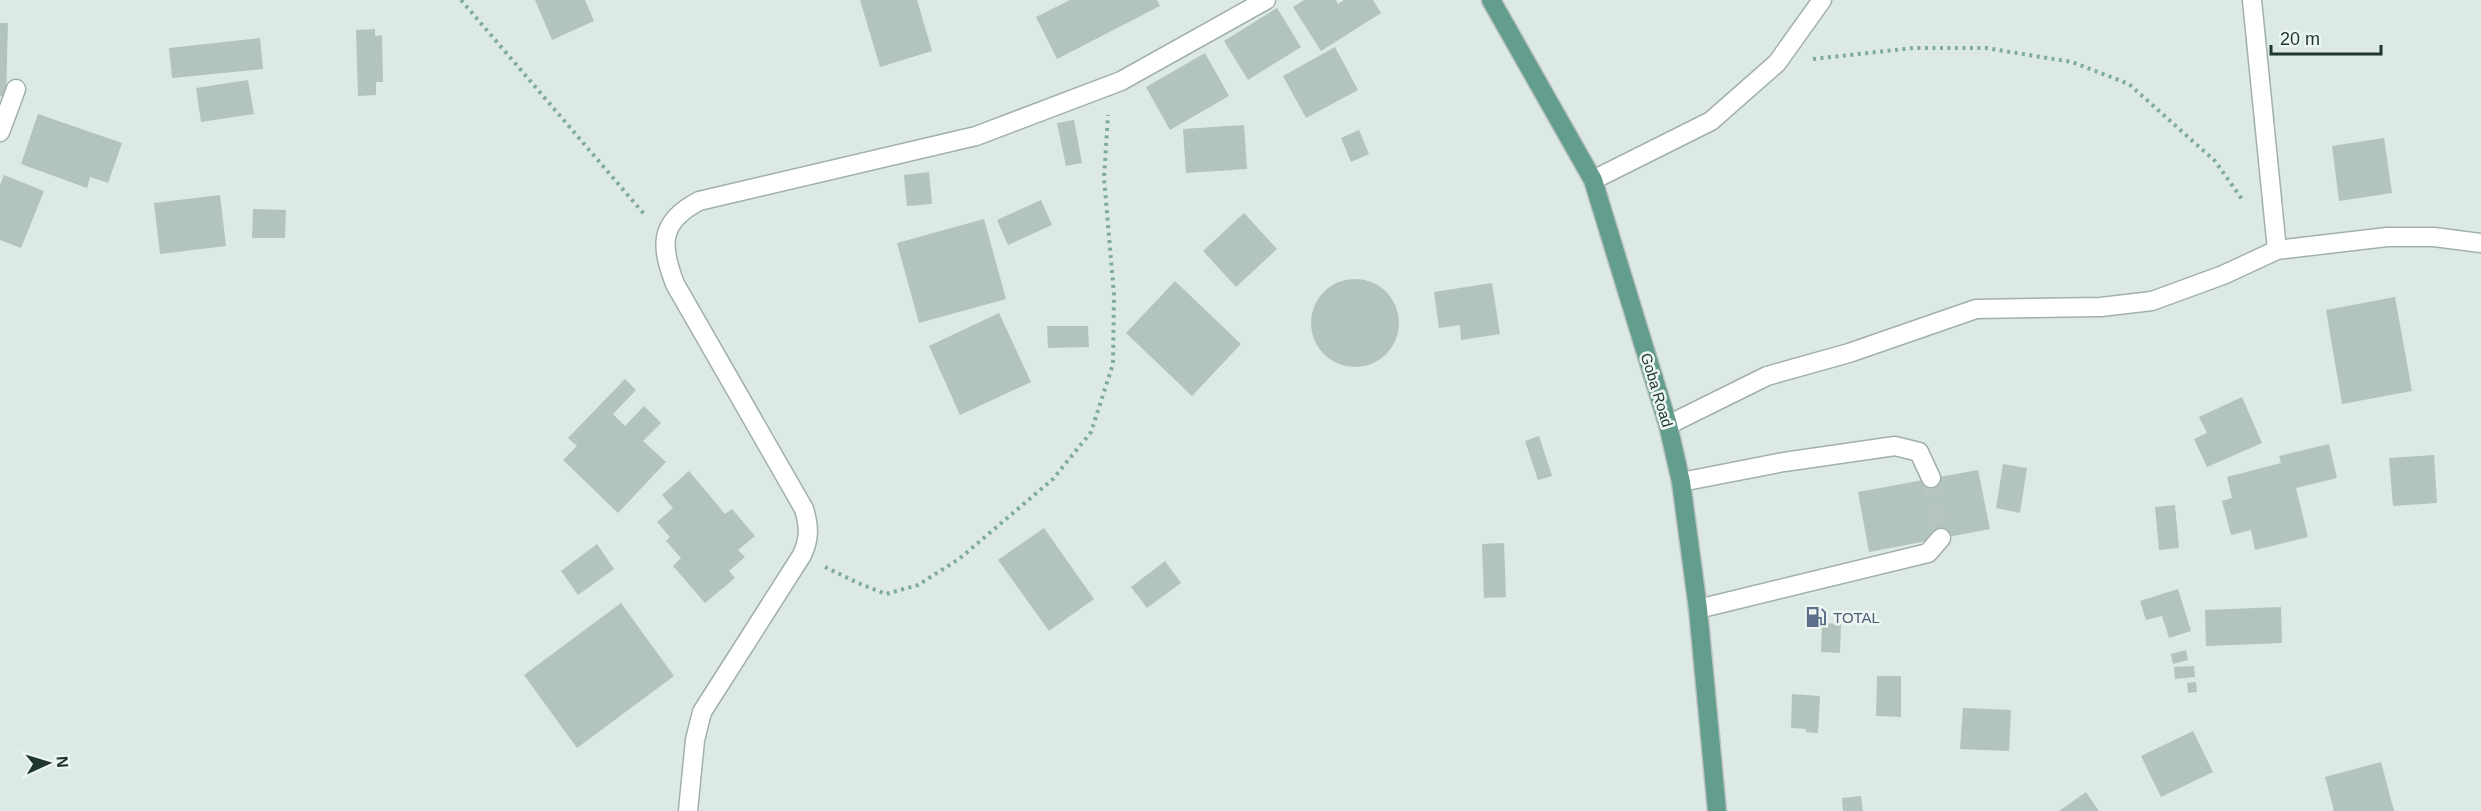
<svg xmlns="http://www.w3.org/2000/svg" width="2481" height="811" viewBox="0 0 2481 811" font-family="Helvetica,sans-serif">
	<rect width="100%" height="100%" fill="#dde9e4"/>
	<!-- building -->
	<g fill="#b3c3bd">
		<polygon points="535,0 585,0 594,21 552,40"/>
		<polygon points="860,0 917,0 932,51 880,67"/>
		<polygon points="1070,0 1157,0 1160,6 1057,59 1036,17"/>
		<polygon points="1304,0 1336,0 1338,4 1344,0 1373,0 1381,13 1321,51 1293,7"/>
		<polygon points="1277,8 1301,47 1248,80 1224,41"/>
		<polygon points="0,23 8,23 6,97 0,96"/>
		<polygon points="375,29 375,36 382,35 383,82 376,82 376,95 358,96 356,30"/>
		<polygon points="260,38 263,69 172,78 169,48"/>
		<polygon points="1335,47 1358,90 1306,118 1283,76"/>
		<polygon points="1205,53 1229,96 1170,130 1146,87"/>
		<polygon points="248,80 254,114 201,122 196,88"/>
		<polygon points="38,114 122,143 108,183 90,177 87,188 21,164"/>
		<polygon points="1074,120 1082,163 1066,166 1057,123"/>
		<polygon points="1244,125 1247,169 1186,173 1183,129"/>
		<polygon points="1359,130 1369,154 1351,162 1341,138"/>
		<polygon points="2384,138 2392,193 2339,201 2332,146"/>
		<polygon points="929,172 932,204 907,206 904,175"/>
		<polygon points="4,175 44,191 21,248 0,240 0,185"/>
		<polygon points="220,195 226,246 160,254 154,203"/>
		<polygon points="1041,200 1052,225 1008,245 997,220"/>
		<polygon points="253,209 286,210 285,238 252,238"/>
		<polygon points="1244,213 1277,249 1236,287 1203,251"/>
		<polygon points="984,219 1006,299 919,323 897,243"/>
		<circle cx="1355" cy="323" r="44"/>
		<polygon points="1175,281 1241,344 1192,396 1126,333"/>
		<polygon points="1492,283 1500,334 1461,340 1460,325 1439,328 1434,292"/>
		<polygon points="2395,297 2412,391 2342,404 2326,310"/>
		<polygon points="999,313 1031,382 960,415 929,346"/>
		<polygon points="1047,326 1088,326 1089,347 1048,348"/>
		<polygon points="625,379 636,390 613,414 625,426 644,406 661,423 643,441 666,462 618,513 563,460 577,446 568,438"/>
		<polygon points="2242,397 2262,443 2207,467 2194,439 2207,433 2199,417"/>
		<polygon points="1539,436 1552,476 1538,480 1525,441"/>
		<polygon points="2329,444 2337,478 2296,488 2308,537 2255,550 2251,530 2231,535 2222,501 2232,498 2227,477 2281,463 2279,456"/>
		<polygon points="2434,455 2437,503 2393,506 2389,458"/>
		<polygon points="2003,464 2027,468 2020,513 1996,508"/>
		<polygon points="1978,470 1990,529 1869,552 1858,492"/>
		<polygon points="689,471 725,514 732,509 755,536 738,550 745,557 729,571 735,578 705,603 673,566 681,558 666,541 670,537 657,522 673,508 662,495"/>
		<polygon points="2175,505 2179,548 2159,550 2155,507"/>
		<polygon points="1044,528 1094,599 1049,631 998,560"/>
		<polygon points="1504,543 1506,597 1484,598 1482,544"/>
		<polygon points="597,544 614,569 578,595 561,571"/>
		<polygon points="1165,561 1181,583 1147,608 1131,587"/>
		<polygon points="2178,589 2191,631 2169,638 2162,616 2146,620 2140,601"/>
		<polygon points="621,603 674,676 577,748 524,675"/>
		<polygon points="2281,607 2282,643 2206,646 2205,610"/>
		<polygon points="1822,623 1841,624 1840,653 1821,652"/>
		<polygon points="2186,650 2188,660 2173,664 2171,654"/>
		<polygon points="2194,666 2195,677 2175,679 2174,667"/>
		<polygon points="1877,676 1901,676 1901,717 1876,716"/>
		<polygon points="2196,682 2197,692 2188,693 2187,683"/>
		<polygon points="1792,694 1820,696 1818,733 1806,732 1806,729 1791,728"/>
		<polygon points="1963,708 2011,710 2009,751 1960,749"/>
		<polygon points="2193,731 2213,772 2161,797 2141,756"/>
		<polygon points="2381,762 2394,811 2334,811 2325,777"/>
		<polygon points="2086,792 2099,811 2059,811"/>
		<polygon points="1861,796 1863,811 1843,811 1842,798"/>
	</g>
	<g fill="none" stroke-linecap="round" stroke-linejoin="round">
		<!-- minor-tunnel -->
		<polyline stroke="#b7c5c0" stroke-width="18" stroke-dasharray="18 9" stroke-linecap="butt" points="1931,478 1941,538"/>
		<defs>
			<g id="minor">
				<polyline points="2252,0 2277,250"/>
				<polyline points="0,132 16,89"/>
				<polyline points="1593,180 1711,121 1777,63 1822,0"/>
				<polyline points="1668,425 1767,376 1849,353 1976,309 2101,307 2152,301 2223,275 2277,250 2387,237 2434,237 2481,243"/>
				<polyline points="1681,482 1784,462 1895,446 1919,452 1931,478"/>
				<polyline points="1698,609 1928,553 1941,538"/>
				<path d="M 688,811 L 695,740 L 702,712 L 802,555 C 810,538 809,526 804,509 L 675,284 C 660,245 659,222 699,201 L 976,136 L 1121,81 L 1266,0"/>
			</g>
			<polyline id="major" points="1491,0 1593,180 1668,425 1681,482 1698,609 1717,811"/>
		</defs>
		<!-- minor casing -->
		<use href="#minor" stroke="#a1b0ab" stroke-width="21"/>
		<!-- major casing -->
		<use href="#major" stroke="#bcc3c1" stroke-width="21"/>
		<!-- path -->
		<g stroke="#7fab9e" stroke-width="4" stroke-dasharray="3 4.5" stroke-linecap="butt">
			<polyline points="461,0 644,214"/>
			<polyline points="1813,59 1913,48 1986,48 2072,62 2129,84 2215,161 2244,202"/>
			<polyline points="825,567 858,583 886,594 918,585 959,559 1053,479 1091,432 1113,364 1114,295 1104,178 1108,115"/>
		</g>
		<!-- minor -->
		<use href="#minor" stroke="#fff" stroke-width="18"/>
		<!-- major -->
		<use href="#major" stroke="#639d8e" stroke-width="18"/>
	</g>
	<!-- icons -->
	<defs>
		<symbol id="fuel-bare" viewBox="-9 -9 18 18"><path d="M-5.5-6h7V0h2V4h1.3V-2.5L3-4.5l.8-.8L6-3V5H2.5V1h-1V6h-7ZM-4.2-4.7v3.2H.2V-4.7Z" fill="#5c6f8a" stroke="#edf6f2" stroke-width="2.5" paint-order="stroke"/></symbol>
	</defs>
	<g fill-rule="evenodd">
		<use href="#fuel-bare" x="1801" y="602" width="30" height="30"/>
	</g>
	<g text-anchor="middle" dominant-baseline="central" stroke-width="5" stroke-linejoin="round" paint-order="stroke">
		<!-- street labels -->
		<g font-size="15" fill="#203731" stroke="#edf6f2">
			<text transform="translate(1657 390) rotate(73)">Goba Road</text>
		</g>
		<!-- service labels -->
		<g font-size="15" fill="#4e5e75" stroke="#edf6f2" text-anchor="start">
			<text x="1833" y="617">TOTAL</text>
		</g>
	</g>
	<!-- north arrow -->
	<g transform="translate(48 763) rotate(86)" stroke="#edf6f2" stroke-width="4.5" paint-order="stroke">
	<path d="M0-4.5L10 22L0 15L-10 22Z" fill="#203731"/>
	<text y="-9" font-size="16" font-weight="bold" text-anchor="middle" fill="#203731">N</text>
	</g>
	<!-- scale -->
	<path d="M2271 45v9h110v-9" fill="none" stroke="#203731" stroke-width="3"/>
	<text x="2280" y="45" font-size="18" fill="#203731" stroke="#edf6f2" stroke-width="4.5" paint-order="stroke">20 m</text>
</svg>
